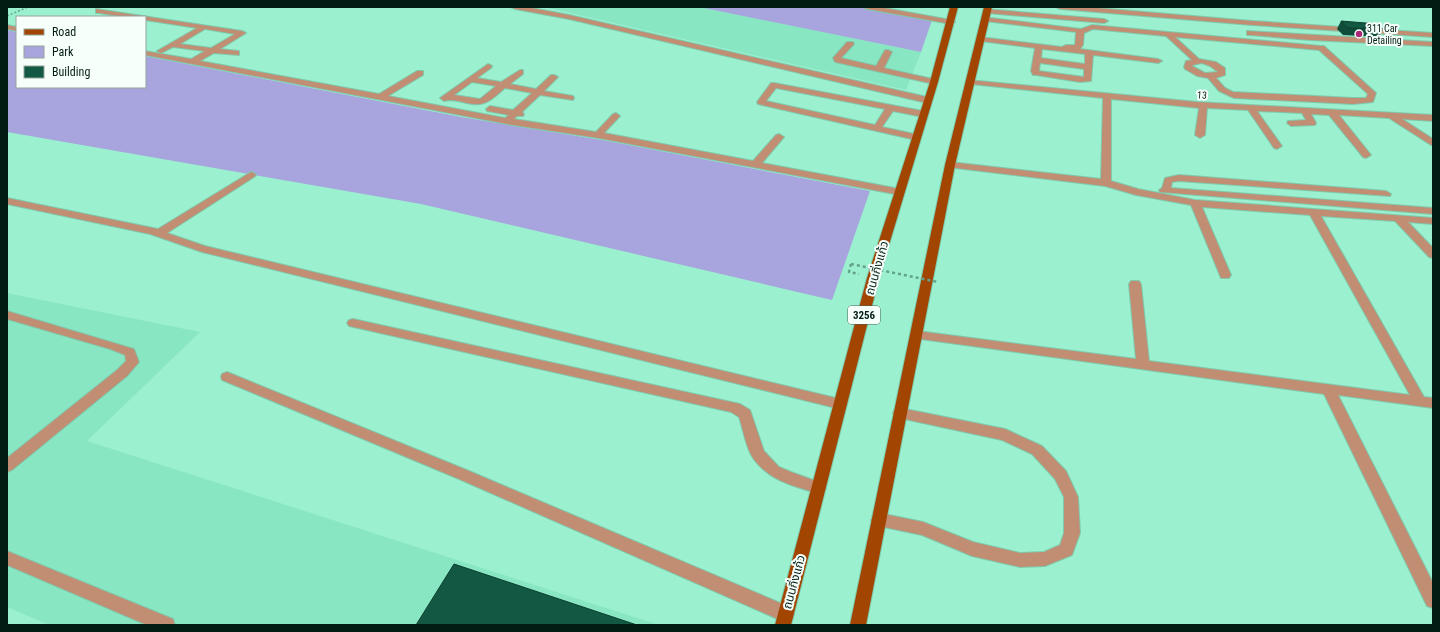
<svg xmlns="http://www.w3.org/2000/svg" width="1440" height="632" viewBox="0 0 1440 632" font-family="'Roboto Condensed','Noto Sans Thai',sans-serif">
	<rect width="100%" height="100%" fill="#9bf0cf"/>
	<!-- built -->
	<g fill="#88e7c2">
		<polygon points="544,7 700,7 921,52 906,90"/>
		<polygon points="7,293 200,332 87,441 659,625 49,625 7,607"/>
	</g>
	<!-- green -->
	<g fill="#a8a4de">
		<polygon points="699,7 859,7 932,20 921,52"/>
		<polygon points="7,30 17,32 17,87 145,87 145,56 461,117 608,141 870,191 832,300 421,204 7,132"/>
	</g>
	<g fill="none" stroke-linecap="round" stroke-linejoin="round">
		<defs>
			<g id="minor">
				<polygon points="511,7 526,7 569,15 927,97 931,100 927,103 569,19 515,9"/>
				<polygon points="863,7 879,7 951,20 955,22 951,24 867,9"/>
				<polygon points="1056,7 1085,7 1252,21 1433,33 1433,37 1252,25 1060,9"/>
				<path d="M 96,9 L 242,31 L 246,33 L 220,49 L 239,51 L 239,55 L 214,53 L 200,61 L 379,94 L 417,71 L 423,71 L 423,75 L 388,96 L 505,118 L 509,115 L 487,111 L 486,109 L 490,106 L 513,110 L 532,93 L 505,88 C 499,93 491,101 484,103 C 471,108 457,97 444,101 L 440,98 L 488,64 L 492,66 L 491,68 L 477,78 L 501,82 L 520,70 L 523,70 L 523,74 L 510,84 L 536,89 L 551,75 L 554,75 L 558,77 L 544,91 L 573,96 L 574,98 L 573,100 L 540,95 L 522,112 L 524,114 L 523,116 L 517,116 L 514,119 L 596,132 L 613,114 L 616,113 L 620,116 L 604,133 L 753,161 L 776,135 L 779,134 L 784,137 L 762,163 L 900,189 L 905,192 L 900,195 L 598,138 L 507,124 L 145,55 L 145,51 L 191,59 L 205,51 L 173,47 L 161,53 L 157,51 L 197,28 L 145,20 L 145,17 L 125,17 L 99,13 L 96,13 ZM 205,29 L 235,34 L 211,48 L 180,44 ZM 472,82 L 496,86 L 480,99 L 454,95 Z"/>
				<polygon points="984,9 1104,19 1108,21 1104,23 987,13 983,11"/>
				<path d="M 982,17 L 1081,29 L 1092,25 L 1321,46 L 1324,46 L 1376,93 L 1373,102 L 1353,104 L 1234,98 L 1219,91 L 1208,78 L 1197,76 L 1185,69 L 1184,67 L 1186,61 L 1192,60 L 1166,36 L 1093,29 L 1084,33 L 1083,45 L 1080,49 L 1158,59 L 1162,61 L 1158,63 L 1093,55 L 1091,81 L 1080,82 L 1036,75 L 1033,75 L 1031,71 L 1035,48 L 980,41 L 976,39 L 980,37 L 1062,47 L 1066,45 L 1075,45 L 1076,32 L 985,21 L 982,21 ZM 1175,37 L 1319,50 L 1368,94 L 1366,98 L 1353,98 L 1233,92 L 1225,88 L 1216,78 L 1225,75 L 1225,68 L 1216,62 L 1199,59 ZM 1042,49 L 1085,54 L 1085,64 L 1041,58 ZM 1040,63 L 1084,69 L 1084,77 L 1039,71 ZM 1202,63 L 1210,66 L 1218,72 L 1205,73 L 1192,66 L 1193,65 Z"/>
				<polygon points="7,25 17,27 17,31 7,29"/>
				<polygon points="1247,31 1433,42 1433,46 1310,40 1250,35 1247,35"/>
				<polygon points="847,42 853,42 854,44 841,58 876,66 885,50 888,50 892,52 884,68 937,80 938,82 934,84 835,62 833,58"/>
				<polygon points="968,80 1197,102 1433,115 1433,121 1402,119 1433,139 1433,144 1431,145 1389,118 1339,115 1371,155 1366,158 1363,157 1329,115 1311,114 1316,123 1315,125 1291,126 1287,123 1288,121 1306,120 1302,113 1257,111 1282,146 1277,149 1274,148 1248,110 1207,108 1205,135 1200,138 1195,135 1199,108 1111,99 1111,181 1138,189 1195,200 1433,218 1433,224 1408,222 1433,248 1433,258 1429,257 1395,221 1321,216 1424,397 1433,398 1433,408 1338,395 1433,583 1433,608 1427,606 1324,394 913,338 911,335 913,332 917,331 1136,359 1129,284 1131,281 1139,281 1141,284 1149,361 1410,395 1310,215 1202,207 1231,275 1229,278 1221,278 1191,205 1136,195 1105,186 947,167 945,165 947,163 950,162 1101,179 1103,98 971,84 968,84 967,82"/>
				<path d="M 771,83 L 774,83 L 923,111 L 927,114 L 923,117 L 893,111 L 882,127 L 919,135 L 921,137 L 916,140 L 758,104 L 757,102 ZM 776,88 L 885,109 L 875,125 L 766,101 Z"/>
				<polygon points="251,172 254,173 256,175 254,177 167,233 205,246 840,399 845,400 847,404 845,408 840,409 202,252 150,234 7,204 7,198 158,229"/>
				<polygon points="1179,175 1386,191 1391,194 1390,196 1179,181 1172,182 1171,188 1433,208 1433,214 1160,192 1159,190 1162,188 1165,178"/>
				<polygon points="7,311 134,349 139,362 127,376 12,470 7,472 7,458 117,370 126,361 125,355 110,349 7,319"/>
				<path d="M 353,319 L 740,404 L 750,410 L 764,451 L 779,467 L 791,472 L 824,484 L 826,488 L 824,492 L 819,494 C 794,486 769,481 753,458 C 746,448 743,429 739,417 L 731,412 L 349,326 L 347,323 L 349,320 Z"/>
				<polygon points="227,372 469,471 792,608 794,614 792,620 786,622 780,620 459,479 222,380 221,377 222,374"/>
				<polygon points="900,408 1005,429 1042,446 1066,471 1078,497 1080,533 1072,555 1045,566 1020,567 972,556 922,535 874,525 871,520 874,515 879,513 923,522 973,542 1020,553 1044,552 1060,545 1064,533 1064,497 1055,479 1032,454 1002,440 895,417 893,413 895,409"/>
				<polygon points="7,551 173,619 175,625 147,625 7,565"/>
			</g>
			<g id="major">
				<polygon points="950,7 958,7 938,82 879,278 791,625 775,625 867,278 930,82"/>
				<polygon points="984,7 992,7 955,165 866,625 850,625 945,165"/>
			</g>
		</defs>
		<!-- minor casing -->
		<use href="#minor" stroke="#7fcaad" stroke-width="2"/>
		<!-- major casing -->
		<use href="#major" stroke="#7fcaad" stroke-width="2"/>
		<!-- path-far1 -->
		<polyline stroke="#64a38b" stroke-width="1.5" stroke-dasharray="2 2" stroke-linecap="butt" points="7,16 28,7"/>
		<!-- path -->
		<polyline stroke="#64a38b" stroke-width="2.5" stroke-dasharray="3 3" stroke-linecap="butt" points="851,264 849,272 859,274"/>
		<!-- minor -->
		<use href="#minor" fill="#c18d73" fill-rule="evenodd"/>
		<!-- major -->
		<use href="#major" fill="#a14500" fill-rule="evenodd"/>
		<!-- path-bridge -->
		<polyline stroke="#64a38b" stroke-width="2.5" stroke-dasharray="3 3" stroke-linecap="butt" points="851,264 938,282"/>
	</g>
	<!-- wall -->
	<polygon fill="#0f4c39" points="1341,21 1383,29 1379,37 1343,35 1337,29"/>
	<!-- building -->
	<g fill="#125842" stroke="#0d3e2e">
		<polygon points="1341,21 1378,24 1383,29 1347,28"/>
		<polygon points="454,564 637,625 416,625"/>
	</g>
	<!-- markers -->
	<circle fill="#a92978" stroke="#f7fffb" stroke-width="1.5" cx="1359" cy="34" r="4"/>
	<g text-anchor="middle" dominant-baseline="central" stroke-width="4" stroke-linejoin="round" paint-order="stroke">
		<!-- far-poi labels -->
		<g font-size="10" fill="#021c13" stroke="#f7fffb" text-anchor="start">
			<text x="1367" y="28">311 Car<tspan x="1367" dy="12">Detailing</tspan></text>
		</g>
		<!-- far-street labels -->
		<g font-size="10" fill="#021c13" stroke="#f7fffb">
			<text transform="translate(1202 95) rotate(4)">13</text>
		</g>
		<!-- shield labels -->
		<rect fill="#f7fffb" stroke="#4c6059" stroke-width="1" x="848" y="306" width="32" height="18" rx="3"/>
		<g font-size="11" font-weight="bold" fill="#021c13">
			<text x="864" y="315">3256</text>
		</g>
		<!-- street labels -->
		<g font-size="12" fill="#021c13" stroke="#f7fffb">
			<text transform="translate(877 268) rotate(-74)">ถนนกิ่งแก้ว</text>
			<text transform="translate(794 582) rotate(-75)">ถนนกิ่งแก้ว</text>
		</g>
	</g>
	<!-- border -->
	<rect width="1440" height="632" fill="none" stroke="#021c13" stroke-width="16"/>
	<!-- legend -->
	<rect x="16" y="16" width="130" height="72" fill="#f7fffb" stroke="#95a49e"/>
	<rect x="24" y="29" width="20" height="6" fill="#a14500" stroke="#95a49e"/>
	<text x="52" y="36" font-size="12" fill="#021c13">Road</text>
	<rect x="24" y="46" width="20" height="12" fill="#a8a4de" stroke="#95a49e"/>
	<text x="52" y="56" font-size="12" fill="#021c13">Park</text>
	<rect x="24" y="66" width="20" height="12" fill="#125842" stroke="#95a49e"/>
	<text x="52" y="76" font-size="12" fill="#021c13">Building</text>
</svg>
